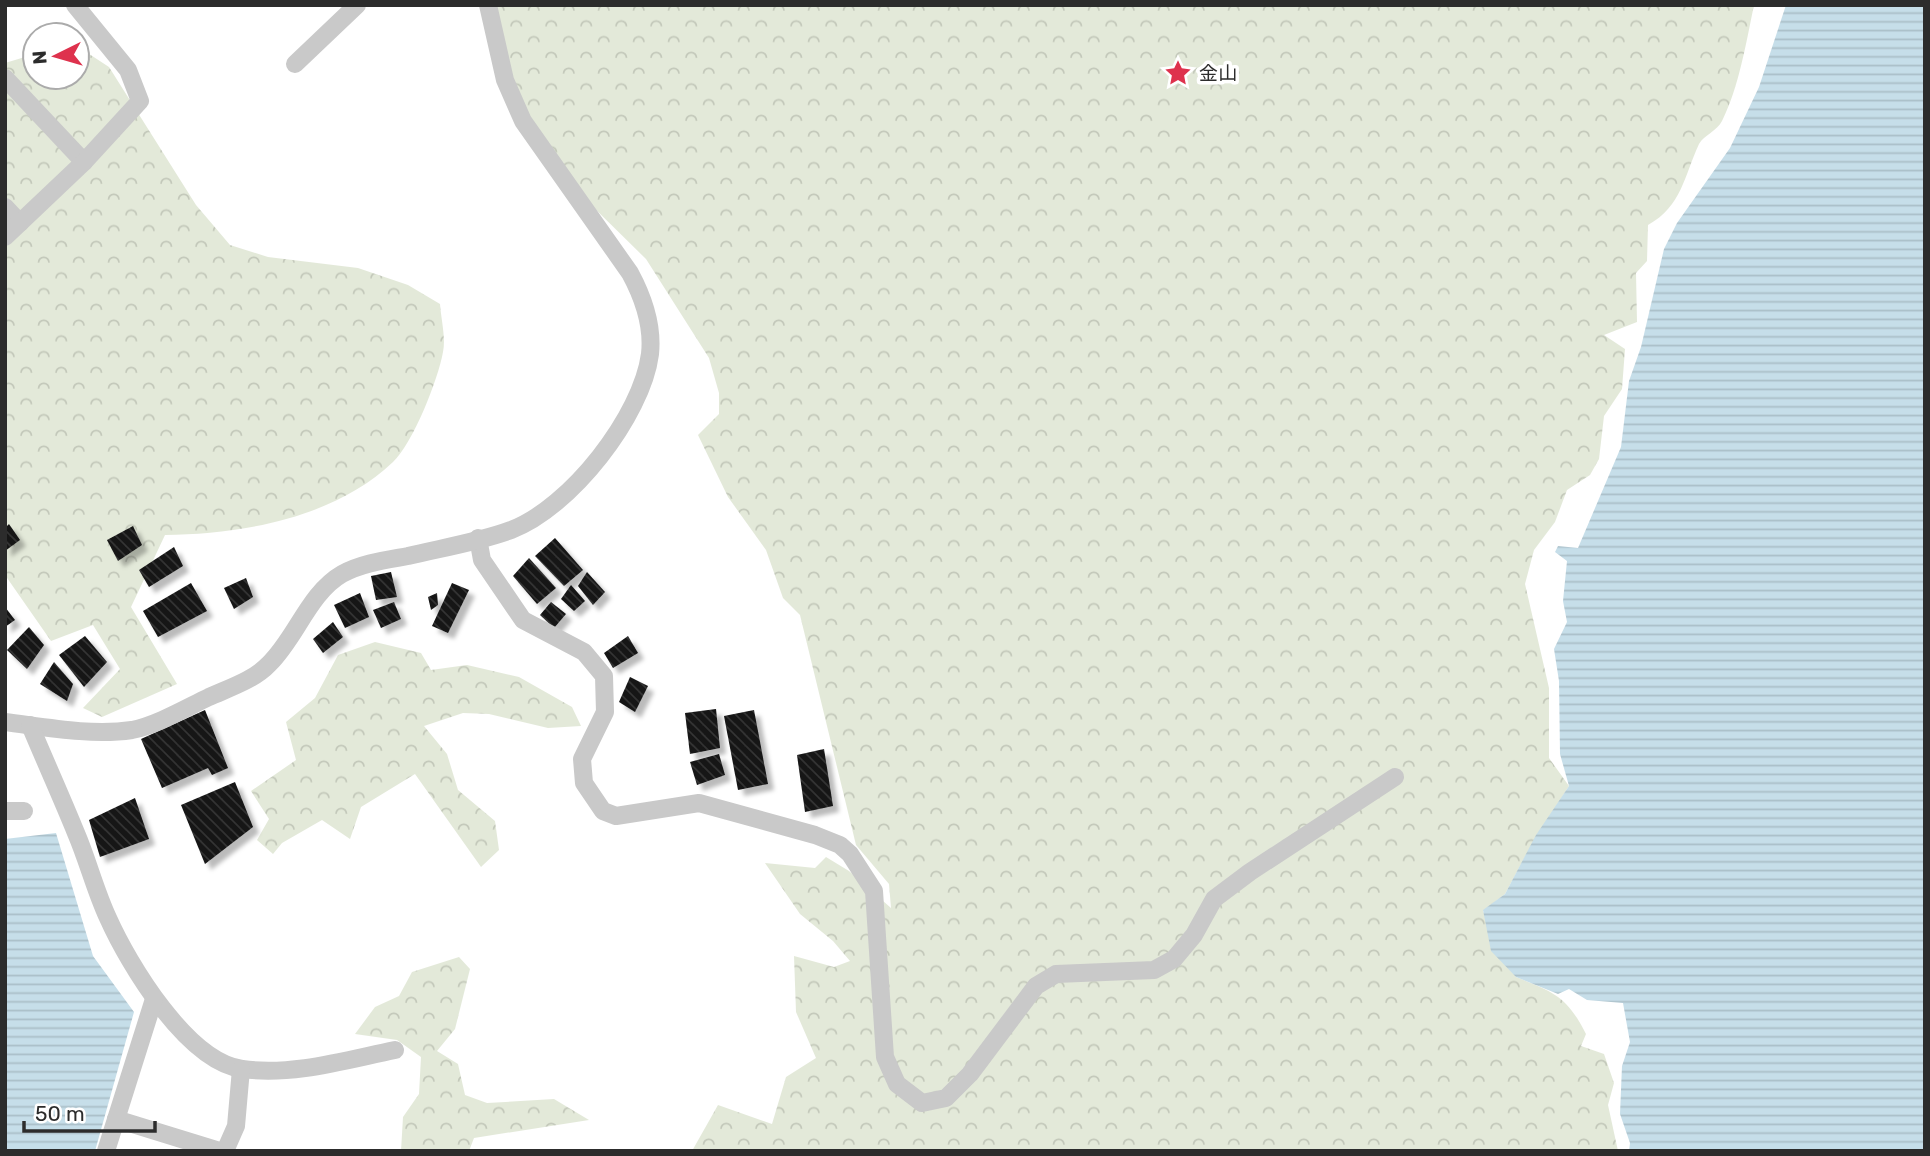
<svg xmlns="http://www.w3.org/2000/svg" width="1930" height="1156" viewBox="0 0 1930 1156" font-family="Rubik,'Noto Sans JP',sans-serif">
	<defs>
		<pattern id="forest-crowns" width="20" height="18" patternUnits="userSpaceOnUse" patternTransform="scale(1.75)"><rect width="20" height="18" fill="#e3e9d9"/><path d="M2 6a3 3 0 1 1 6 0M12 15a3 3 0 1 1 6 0" fill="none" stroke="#c3c8ba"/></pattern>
		<pattern id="water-rules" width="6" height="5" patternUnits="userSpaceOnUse" patternTransform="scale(1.75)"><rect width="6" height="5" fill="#c6dee9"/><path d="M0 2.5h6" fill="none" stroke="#aabfc8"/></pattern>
		<pattern id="building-back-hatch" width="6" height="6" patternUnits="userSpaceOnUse" patternTransform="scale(1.75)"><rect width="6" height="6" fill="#131313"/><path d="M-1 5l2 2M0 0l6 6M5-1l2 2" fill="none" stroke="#363636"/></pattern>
		<filter id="shadow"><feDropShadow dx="6" dy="6" stdDeviation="2" flood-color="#0004"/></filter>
	</defs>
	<rect width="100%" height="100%" fill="#fff"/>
	<!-- forest -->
	<g fill="url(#forest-crowns)">
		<path d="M 493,5 L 1754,5 C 1746,43 1739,87 1722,121 C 1717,131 1704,135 1699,144 C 1684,176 1682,206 1648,225 L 1647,261 L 1636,273 L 1637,322 L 1604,335 L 1625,349 L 1622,389 L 1604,416 L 1599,459 L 1590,475 L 1567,490 L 1555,522 L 1534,550 L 1525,584 L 1549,688 L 1549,758 L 1569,786 L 1532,844 L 1505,894 L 1483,911 L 1516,977 C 1553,992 1567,996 1586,1034 L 1581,1046 L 1604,1054 L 1614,1083 L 1608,1105 L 1618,1151 L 692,1151 L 718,1105 L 772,1124 L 786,1077 L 816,1058 L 796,1012 L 794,956 L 834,967 L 850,961 L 833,941 L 800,914 L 765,863 L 815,868 L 826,857 L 849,871 L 891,908 L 889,884 L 856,845 L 800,615 L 783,598 L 766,550 L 728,497 L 698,435 L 719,414 L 719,393 L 709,358 L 646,259 L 527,142 Z"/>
		<path d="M 80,48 L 109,67 L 196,205 L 230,245 L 268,257 L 358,268 L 408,285 L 440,304 C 441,319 446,338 443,352 C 438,380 413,443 393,462 C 334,518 243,534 165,535 L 131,607 L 177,684 L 102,717 L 83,708 L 120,669 L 93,625 L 51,641 L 5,575 L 5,63 L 35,54 L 35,77 L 77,77 L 77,49 Z"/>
		<polygon points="375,642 421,653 431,670 467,665 519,677 572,707 581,726 548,728 489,714 463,713 424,726 447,754 458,790 495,821 499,850 481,867 415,774 361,807 350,839 322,820 282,843 273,854 257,840 269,819 251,791 296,760 286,722 315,698 338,655"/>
		<polygon points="459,957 470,969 455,1029 437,1051 458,1064 465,1095 487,1103 554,1099 589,1120 474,1138 469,1151 401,1151 403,1117 419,1094 421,1057 397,1040 355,1034 375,1007 399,996 412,972"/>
	</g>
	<!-- water -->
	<g fill="url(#water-rules)">
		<polygon points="1786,5 1925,5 1925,1151 1629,1151 1630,1143 1620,1114 1622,1066 1630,1042 1623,1003 1587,1000 1569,989 1558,994 1516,977 1491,951 1483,910 1505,894 1536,835 1569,786 1560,754 1559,681 1554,649 1567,622 1563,601 1567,561 1555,552 1558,546 1578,548 1621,447 1629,381 1641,347 1664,249 1677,223 1730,148 1759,87"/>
		<polygon points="56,833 93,956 134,1012 95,1151 5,1151 5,839"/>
	</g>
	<!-- building -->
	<g fill="url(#building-back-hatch)" filter="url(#shadow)">
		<polygon points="9,524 20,540 5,551 5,528"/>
		<polygon points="133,526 142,545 118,561 107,540"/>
		<polygon points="555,538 583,570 564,586 535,556"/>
		<polygon points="174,547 183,566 149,587 139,570"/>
		<polygon points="529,558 556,588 537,604 513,576"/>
		<polygon points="391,572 397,597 376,600 371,576"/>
		<polygon points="587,572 605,592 593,605 578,586"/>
		<polygon points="246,578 253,597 234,609 224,588"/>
		<polygon points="191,583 207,611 158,637 143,611"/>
		<polygon points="452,583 469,590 448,633 432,626"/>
		<polygon points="571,585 585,601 574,611 561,599"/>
		<polygon points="360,593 369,617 345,628 334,605"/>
		<polygon points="437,593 438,605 431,610 428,597"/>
		<polygon points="394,602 401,619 381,628 373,610"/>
		<polygon points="551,602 566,614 554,628 540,615"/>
		<polygon points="5,607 15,620 5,627"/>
		<polygon points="333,622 343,637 323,653 313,639"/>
		<polygon points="29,627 44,645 27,669 7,650"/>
		<polygon points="85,636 107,662 84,687 59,655"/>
		<polygon points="628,636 638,653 613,668 604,653"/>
		<polygon points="54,662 73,684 67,701 40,684"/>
		<polygon points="630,677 648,686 635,712 619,702"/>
		<polygon points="716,709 720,748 690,754 685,713"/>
		<polygon points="205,710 228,768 212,775 208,768 162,788 141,739"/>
		<polygon points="754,710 768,784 738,790 724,716"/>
		<polygon points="824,749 833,806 805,812 797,755"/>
		<polygon points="719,754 725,775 697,785 690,762"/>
		<polygon points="235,782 253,827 205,864 181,805"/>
		<polygon points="135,798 149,839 100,857 89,820"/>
	</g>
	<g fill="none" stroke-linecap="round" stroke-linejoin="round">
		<!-- minor -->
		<g stroke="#c9c9c9" stroke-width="18">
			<polyline points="295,64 357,5"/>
			<polyline points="5,78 84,162"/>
			<polyline points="5,207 20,223"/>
			<polyline points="5,237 84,162 140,101 128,70 75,5"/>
			<polyline points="478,538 482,560 523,620 584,652 604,676 605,712 582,759 584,783 603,811 616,816 699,803 815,835 840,845 850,854 874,891 885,1057 897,1084 922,1103 946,1098 970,1074 1036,986 1056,974 1154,970 1174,959 1194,935 1214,899 1250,872 1395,777"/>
			<path d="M 5,722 C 45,727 91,736 132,730 C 157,725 186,708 209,697 C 229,688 254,680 269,664 C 296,638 309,593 342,574 C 362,563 386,560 408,556 C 441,548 479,542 511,530 C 570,508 642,416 650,354 C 653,326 643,297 630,273 L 523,121 L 505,80 L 488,5"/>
			<path d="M 30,725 C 45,761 61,796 76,833 C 88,861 95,890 108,918 C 129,965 187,1061 242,1069 C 293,1076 346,1060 395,1050"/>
			<polyline points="5,811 24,811"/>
			<polyline points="116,1119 220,1151"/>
			<polyline points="106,1151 154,999"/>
			<polyline points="225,1151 236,1126 241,1069"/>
		</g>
	</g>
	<!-- icons -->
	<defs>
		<symbol id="sight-bare" viewBox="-9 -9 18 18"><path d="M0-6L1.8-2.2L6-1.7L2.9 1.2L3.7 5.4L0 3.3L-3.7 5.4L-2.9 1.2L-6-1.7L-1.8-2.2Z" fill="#de324d" stroke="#fff" stroke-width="2.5" paint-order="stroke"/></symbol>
	</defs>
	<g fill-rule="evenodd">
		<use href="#sight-bare" x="1159" y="54" width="38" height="38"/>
	</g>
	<g text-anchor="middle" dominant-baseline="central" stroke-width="7" stroke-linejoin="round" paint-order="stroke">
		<!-- poi labels -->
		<g font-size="19" fill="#2c2c2c" stroke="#fff" text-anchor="start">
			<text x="1199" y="73">金山</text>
		</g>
	</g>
	<!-- border -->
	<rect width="1930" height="1156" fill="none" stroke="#2c2c2c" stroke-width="14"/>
	<!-- north arrow -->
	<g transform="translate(56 56) rotate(265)"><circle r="33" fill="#ffffff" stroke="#ababab" stroke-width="2"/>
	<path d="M0-5L12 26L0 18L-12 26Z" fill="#de324d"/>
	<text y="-10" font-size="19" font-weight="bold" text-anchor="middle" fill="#2c2c2c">N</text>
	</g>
	<!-- scale -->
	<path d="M24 1121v10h131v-10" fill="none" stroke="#2c2c2c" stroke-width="3.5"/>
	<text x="35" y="1121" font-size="21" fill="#2c2c2c" stroke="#ffffff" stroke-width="5" paint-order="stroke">50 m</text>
</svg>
